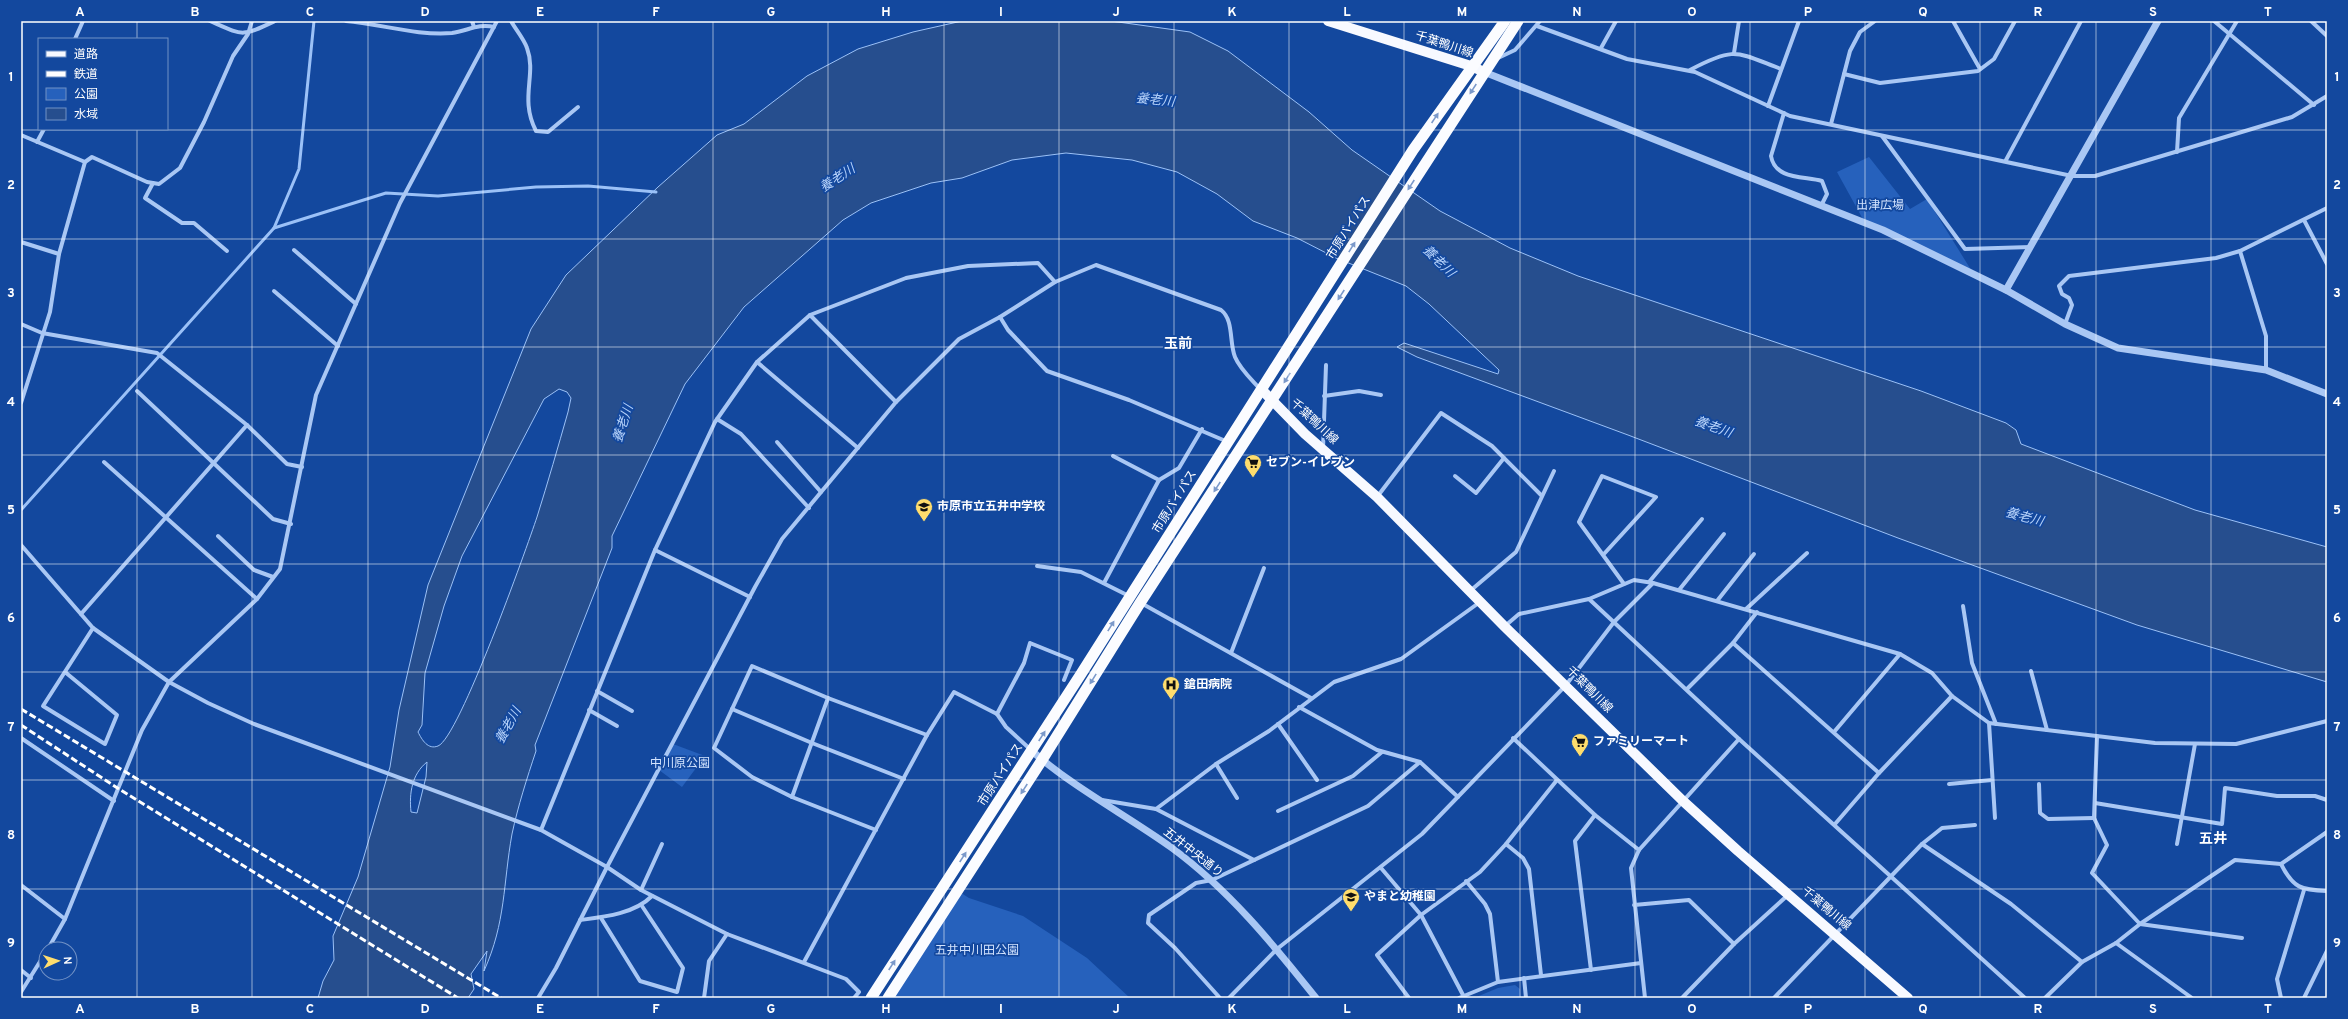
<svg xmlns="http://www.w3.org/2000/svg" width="2348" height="1019" viewBox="0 0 2348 1019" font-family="Overpass,'Noto Sans JP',sans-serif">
	<rect width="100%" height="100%" fill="#13489e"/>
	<!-- green -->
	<g fill="#2661bc">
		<polygon points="1869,157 1910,209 1927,199 1973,273 1865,223 1837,172"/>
		<polygon points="673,744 705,756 682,787 659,770"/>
		<polygon points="958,891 969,898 1023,916 1087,958 1130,998 893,998"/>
		<polygon points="1515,985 1520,989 1521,998 1474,998 1498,988"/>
	</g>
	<!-- water -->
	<path fill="#264e8e" stroke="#9bc1f7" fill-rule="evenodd" d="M 962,21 L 1111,21 L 1190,32 L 1228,51 L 1309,112 L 1352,150 L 1440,211 L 1510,248 L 1578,276 L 1921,391 L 2006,423 L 2016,430 L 2021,444 L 2195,510 L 2327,547 L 2327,682 L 2137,625 L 1898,538 L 1628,435 L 1417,357 L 1397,347 L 1404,343 L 1498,374 L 1499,370 L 1429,304 L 1406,286 L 1336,258 L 1297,238 L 1253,221 L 1217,194 L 1177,172 L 1132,160 L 1066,153 L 1012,160 L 962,178 L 931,183 L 871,203 L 843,220 L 744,307 L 685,384 L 612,536 L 612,548 L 535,745 L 536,751 C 527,778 518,806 512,834 C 503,884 506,922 484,971 L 487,951 L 471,974 L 474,989 L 468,998 L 318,998 L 323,981 L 334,960 L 333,936 L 358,877 L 390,767 L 399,710 L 428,585 L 531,329 L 566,275 L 658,187 L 717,135 L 744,124 L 807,76 L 858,49 L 913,32 ZM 559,389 L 567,392 L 571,398 L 568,412 C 558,447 548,482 537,517 C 527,547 459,738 438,746 C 428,750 422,740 418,732 L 422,725 L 425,673 L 444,606 L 462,556 L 544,399 ZM 427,762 L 426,777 L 417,813 L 411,812 C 409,793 412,774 427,762 Z"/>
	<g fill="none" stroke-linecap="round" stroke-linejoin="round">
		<!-- stream -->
		<g stroke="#9bc1f7" stroke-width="3">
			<polyline points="274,228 386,193 438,196 536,187 588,186 656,192"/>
			<polyline points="21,510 274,228 299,169 314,21"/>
		</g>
		<!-- minor -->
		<g stroke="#a9c7f4" stroke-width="4">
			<path d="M 210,21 C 244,36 241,37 275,21"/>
			<path d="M 346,21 C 381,24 417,36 452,33 C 467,31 479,23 494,27"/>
			<polyline points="472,21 474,27"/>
			<path d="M 511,21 C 516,30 524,39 527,48 C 537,75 519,98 536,131 L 548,132 L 578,107"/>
			<polyline points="1953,21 1980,69"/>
			<polyline points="2214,21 2314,105"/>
			<polyline points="2311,21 2327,36"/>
			<polyline points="1537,26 1627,59 1695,72 1790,116 2072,176 2095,176 2292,117 2327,96"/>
			<polyline points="75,39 83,21"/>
			<polyline points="1601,48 1616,21"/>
			<polyline points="1734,53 1739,21"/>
			<polyline points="1498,58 1515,50 1540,21"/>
			<path d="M 1690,70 C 1735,46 1736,52 1781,69"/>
			<polyline points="1844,74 1880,83 1978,71 1994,59 2015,21"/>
			<polyline points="1768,106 1799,21"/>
			<path d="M 1784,113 L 1771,156 C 1775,180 1804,176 1822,181 L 1827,194 L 1821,206"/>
			<polyline points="1831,124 1850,51 1860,32 1875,21"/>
			<polyline points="21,135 85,162"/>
			<polyline points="1882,136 1965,249 2031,247"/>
			<polyline points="37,142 44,129"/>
			<polyline points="2177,152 2179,118 2237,21"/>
			<polyline points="2006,160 2081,21"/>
			<polyline points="153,183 145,198 182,223 194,223 227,251"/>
			<polyline points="2304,220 2327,264"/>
			<polyline points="21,242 59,254"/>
			<polyline points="294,250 356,304"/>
			<polyline points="2240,251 2266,336 2266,370"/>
			<polyline points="274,291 338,346"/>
			<polyline points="810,315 896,402"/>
			<polyline points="1000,317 1008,330 1047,371 1129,400 1228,442"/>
			<polyline points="21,324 42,333 157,353 247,425 287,464 302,467"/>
			<polyline points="2065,324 2072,305 2069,298 2062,294 2059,286 2069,276 2216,258 2240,251 2327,208"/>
			<polyline points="757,362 858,448"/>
			<polyline points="137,391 273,519 291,524"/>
			<polyline points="1324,396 1359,391 1381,395"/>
			<polyline points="21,403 50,312 59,254 85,162 92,157 147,182 159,184 180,168 204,122 233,56 248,34 252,21"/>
			<polyline points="717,419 741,434 809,508"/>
			<polyline points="777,442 821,492"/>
			<polyline points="1323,449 1326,365"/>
			<polyline points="1113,456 1159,480"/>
			<polyline points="104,462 257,599"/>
			<polyline points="1455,476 1476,493 1504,458"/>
			<polyline points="1377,497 1441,413 1492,446 1541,495"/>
			<polyline points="218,536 254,570 273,577"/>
			<polyline points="21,545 93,628 169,682 208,703 254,724 541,830 607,867 641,890 727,934 846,979 859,992 854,998"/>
			<polyline points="655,550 750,597"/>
			<polyline points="1603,555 1656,497 1602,476 1579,522 1624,584"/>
			<polyline points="1037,566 1081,572 1129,596"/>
			<polyline points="1649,582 1702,519"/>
			<polyline points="1104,583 1159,480 1179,468 1202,429"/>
			<polyline points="1679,590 1724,534"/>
			<polyline points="1470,591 1516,552 1554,471"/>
			<polyline points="1589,599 1739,739 2025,998"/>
			<polyline points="1717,601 1754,554"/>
			<polyline points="1141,603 1311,698"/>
			<polyline points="1963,606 1972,663 1996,724"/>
			<polyline points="1746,609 1807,553"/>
			<polyline points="81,614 247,425"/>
			<polyline points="1505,626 1519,614 1589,599 1634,580 1653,583 1900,654 1932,673 1952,696 1989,723 2155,743 2236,744 2327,721"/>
			<polyline points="1733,643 1879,773"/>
			<polyline points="1231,653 1264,568"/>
			<polyline points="2031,671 2047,730"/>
			<polyline points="65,672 117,715 105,744 43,706 93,628"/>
			<polyline points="1687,689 1733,643 1757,612"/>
			<polyline points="597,691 632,711"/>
			<polyline points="1299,707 1377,750 1420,762 1458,797"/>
			<polyline points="732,709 812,743 904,779"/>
			<polyline points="589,710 617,726"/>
			<polyline points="997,714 1024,663 1030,643 1072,660 1064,680"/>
			<polyline points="1989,723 1995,818"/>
			<polyline points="1278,724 1317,780"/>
			<polyline points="1834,732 1900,654"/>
			<polyline points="2097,736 2094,818 2107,845 2092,873 2140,924 2242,938"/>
			<polyline points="21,738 114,801"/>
			<polyline points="1513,738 1595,815 1639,850"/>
			<polyline points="1216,764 1237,798"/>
			<polyline points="1949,784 1992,780"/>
			<polyline points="2039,784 2040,813 2048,819 2094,818"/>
			<polyline points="792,797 828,698"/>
			<polyline points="1102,800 1156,809 1254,860"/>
			<polyline points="2095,803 2222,824 2225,788 2277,796 2315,796 2327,800"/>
			<polyline points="1156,809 1216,764 1269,731 1334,682 1401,659 1480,602"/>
			<polyline points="1278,811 1353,776 1382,752"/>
			<polyline points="1835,824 1879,773 1952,696"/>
			<polyline points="541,830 655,550 715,422 757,362 810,315 906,278 968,266 1038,263 1055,282"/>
			<polyline points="876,830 792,797 752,777 714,748 752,666 828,698 927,735"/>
			<polyline points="1506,844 1523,858 1529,869 1541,975"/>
			<polyline points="1922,844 2011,904 2082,962"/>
			<polyline points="2177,844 2195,744"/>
			<path d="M 2281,864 C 2293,888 2301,890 2327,891"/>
			<polyline points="1381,868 1421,915 1463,995"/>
			<polyline points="1466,881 1485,904 1490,914 1498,982"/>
			<polyline points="21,885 65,919"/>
			<polyline points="641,890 662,844"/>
			<polyline points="1634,905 1689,900 1734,944"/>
			<polyline points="601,918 640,981 677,992 683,968 642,906"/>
			<path d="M 580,920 C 604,917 634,914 652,896"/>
			<polyline points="2116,943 2192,998"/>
			<polyline points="48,949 65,919 142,730 169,682 257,599 280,569 316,395 400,203 497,21"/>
			<polyline points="804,962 927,735 954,692 997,714 1006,727 1031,750"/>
			<polyline points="21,970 31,978"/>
			<polyline points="1591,970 1575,841 1595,815"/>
			<polyline points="1524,978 1526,998"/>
			<polyline points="21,992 46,952"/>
			<path d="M 538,998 L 556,968 L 607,867 L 755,587 L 782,539 L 896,402 L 959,339 L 1000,317 L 1055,282 L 1096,265 L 1221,310 C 1234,320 1229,342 1235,357 C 1240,369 1251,379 1260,389"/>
			<polyline points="704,998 709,961 727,934"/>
			<polyline points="1220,998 1175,948 1148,923 1149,915 1196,883 1212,880 1368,806 1420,762"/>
			<polyline points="1229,998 1277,949 1422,834 1566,685 1614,622 1653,583"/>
			<polyline points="1409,998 1377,955 1421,915 1480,872 1506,844 1557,780"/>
			<polyline points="1459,998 1498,982 1641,963"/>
			<polyline points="1645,998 1631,868 1639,850 1739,739"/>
			<polyline points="1682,998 1734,944 1788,895"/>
			<polyline points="1774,998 1922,844 1942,828 1975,825"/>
			<polyline points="2045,998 2082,962 2116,943 2140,924 2235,860 2281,864 2327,832"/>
			<polyline points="2281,998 2277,979 2304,890"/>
			<polyline points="2304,998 2327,951"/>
		</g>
		<!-- tertiary -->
		<g stroke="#a9c7f4" stroke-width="7">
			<polyline points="1484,72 1883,230 2006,290 2065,324 2118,348 2266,370 2327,394"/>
			<polyline points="2006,290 2158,21"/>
			<path d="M 1032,751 C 1074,788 1126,815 1172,848 C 1228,889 1273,944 1316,998"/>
		</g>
		<!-- primary -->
		<g stroke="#f7f9ff" stroke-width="10">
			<polyline points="1328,21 1471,66 1484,72"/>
			<polyline points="1262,390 1305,434 1377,497 1505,627 1683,801 1738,851 1908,998"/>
		</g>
		<!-- trunk -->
		<g stroke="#fbfcff" stroke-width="11">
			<polyline points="871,998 1081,674 1413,150 1505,21"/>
			<polyline points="888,998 1042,760 1140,603 1518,21"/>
		</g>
		<!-- rail -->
		<g stroke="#fff" stroke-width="3" stroke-dasharray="7 3" stroke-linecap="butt">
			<polyline points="21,709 501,998"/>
			<polyline points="21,725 119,789 458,998"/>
		</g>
	</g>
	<!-- one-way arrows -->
	<defs><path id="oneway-solid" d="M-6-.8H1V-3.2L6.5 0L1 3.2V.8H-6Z"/></defs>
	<g fill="#7b99ca">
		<use href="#oneway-solid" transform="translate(1473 89) rotate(123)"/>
		<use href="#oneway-solid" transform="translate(1435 118) rotate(-56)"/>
		<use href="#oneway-solid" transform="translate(1411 185) rotate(123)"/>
		<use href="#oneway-solid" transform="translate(1352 247) rotate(-58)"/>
		<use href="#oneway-solid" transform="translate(1341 295) rotate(123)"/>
		<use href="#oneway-solid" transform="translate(1287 378) rotate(122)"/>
		<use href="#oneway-solid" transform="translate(1217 487) rotate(123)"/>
		<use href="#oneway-solid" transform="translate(1111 626) rotate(-58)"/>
		<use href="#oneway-solid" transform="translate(1093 679) rotate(122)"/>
		<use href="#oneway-solid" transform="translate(1042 736) rotate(-57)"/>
		<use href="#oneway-solid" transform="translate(1024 789) rotate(123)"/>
		<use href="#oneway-solid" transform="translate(963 857) rotate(-57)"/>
		<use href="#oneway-solid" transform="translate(892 965) rotate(-57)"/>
	</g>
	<!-- grid -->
	<path fill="none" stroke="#fff" stroke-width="1" stroke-opacity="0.55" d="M 137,21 L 137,39M 252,21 L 252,998M 368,21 L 368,998M 483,21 L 483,998M 598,21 L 598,998M 713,21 L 713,998M 828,21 L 828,998M 944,21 L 944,998M 1059,21 L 1059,998M 1174,21 L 1174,998M 1289,21 L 1289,998M 1404,21 L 1404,998M 1520,21 L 1520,998M 1635,21 L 1635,998M 1750,21 L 1750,998M 1865,21 L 1865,998M 1980,21 L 1980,998M 2096,21 L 2096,998M 2211,21 L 2211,998M 137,129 L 137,998M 21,130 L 2327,130M 21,239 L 2327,239M 21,347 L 2327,347M 21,455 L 2327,455M 21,564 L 2327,564M 21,672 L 2327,672M 21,780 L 2327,780M 21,889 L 2327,889"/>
	<!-- icons -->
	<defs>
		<symbol id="supermarket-pin" viewBox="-11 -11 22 30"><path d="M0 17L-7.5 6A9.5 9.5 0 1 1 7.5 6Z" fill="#ffdd6d" stroke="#13489e"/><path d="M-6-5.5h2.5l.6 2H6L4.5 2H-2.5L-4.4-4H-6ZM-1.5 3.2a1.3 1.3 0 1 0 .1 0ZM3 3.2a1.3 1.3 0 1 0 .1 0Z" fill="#111"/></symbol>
		<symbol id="school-pin" viewBox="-11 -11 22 30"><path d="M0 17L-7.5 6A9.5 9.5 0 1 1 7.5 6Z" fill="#ffdd6d" stroke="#13489e"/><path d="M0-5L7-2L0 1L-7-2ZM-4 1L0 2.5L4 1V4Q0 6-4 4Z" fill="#111"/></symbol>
		<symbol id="hospital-pin" viewBox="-11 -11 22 30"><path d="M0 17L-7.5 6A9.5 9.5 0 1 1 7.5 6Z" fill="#ffdd6d" stroke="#13489e"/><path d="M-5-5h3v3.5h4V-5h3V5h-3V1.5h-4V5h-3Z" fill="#111"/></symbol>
	</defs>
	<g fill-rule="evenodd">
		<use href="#supermarket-pin" x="1243" y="453" width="20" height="27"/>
		<use href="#school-pin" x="914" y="497" width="20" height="27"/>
		<use href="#hospital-pin" x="1161" y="675" width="20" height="27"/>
		<use href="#supermarket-pin" x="1570" y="732" width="20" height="27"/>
		<use href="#school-pin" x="1341" y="887" width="20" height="27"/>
	</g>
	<g text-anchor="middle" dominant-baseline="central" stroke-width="3.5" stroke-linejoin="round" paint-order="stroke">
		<!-- street labels -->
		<g font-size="12" fill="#fff" stroke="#13489e">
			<text transform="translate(1444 45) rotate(18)">千葉鴨川線</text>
			<text transform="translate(1349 228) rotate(-58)">市原バイパス</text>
			<text transform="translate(1314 422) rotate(43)">千葉鴨川線</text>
			<text transform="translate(1175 502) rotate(-58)">市原バイパス</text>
			<text transform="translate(1589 690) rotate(45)">千葉鴨川線</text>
			<text transform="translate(1001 775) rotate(-57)">市原バイパス</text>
			<text transform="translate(1193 853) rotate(38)">五井中央通り</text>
			<text transform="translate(1826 909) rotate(40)">千葉鴨川線</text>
		</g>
		<!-- park labels -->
		<g font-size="12" fill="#d2e3fe" stroke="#13489e">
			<text x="1880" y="206">出津広場</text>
			<text x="680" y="764">中川原公園</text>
			<text x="977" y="951">五井中川田公園</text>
		</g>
		<!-- poi labels -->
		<g font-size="12" font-weight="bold" fill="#fff" stroke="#13489e" text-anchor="start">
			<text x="1266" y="463">セブン-イレブン</text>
			<text x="937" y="507">市原市立五井中学校</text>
			<text x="1184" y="685">鎗田病院</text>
			<text x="1593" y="742">ファミリーマート</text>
			<text x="1364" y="897">やまと幼稚園</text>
		</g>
		<!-- water labels -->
		<g font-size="13" font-style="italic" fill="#b6d2fa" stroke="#13489e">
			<text transform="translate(1155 101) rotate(6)">養老川</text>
			<text transform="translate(838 179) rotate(-33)">養老川</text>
			<text transform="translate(1438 262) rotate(44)">養老川</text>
			<text transform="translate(624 424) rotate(-72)">養老川</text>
			<text transform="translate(1713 428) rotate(20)">養老川</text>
			<text transform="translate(2024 518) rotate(15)">養老川</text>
			<text transform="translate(509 726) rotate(-61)">養老川</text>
		</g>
		<!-- quarter labels -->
		<g font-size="14" font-weight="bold" fill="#fff" stroke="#13489e">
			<text x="1178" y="344">玉前</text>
			<text x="2213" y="839">五井</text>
		</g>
	</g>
	<!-- border -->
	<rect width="2348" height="1019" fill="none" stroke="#13489e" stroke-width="44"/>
	<!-- legend -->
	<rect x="38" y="38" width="130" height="92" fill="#13489e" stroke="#7191c5"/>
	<rect x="46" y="51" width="20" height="6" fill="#f7f9ff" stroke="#7191c5"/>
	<text x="74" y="58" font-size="12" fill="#ffffff">道路</text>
	<rect x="46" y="71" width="20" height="6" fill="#ffffff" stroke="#7191c5"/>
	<text x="74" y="78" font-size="12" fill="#ffffff">鉄道</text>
	<rect x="46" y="88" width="20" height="12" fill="#2661bc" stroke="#7191c5"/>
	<text x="74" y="98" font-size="12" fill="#ffffff">公園</text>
	<rect x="46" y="108" width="20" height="12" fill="#264e8e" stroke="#7191c5"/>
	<text x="74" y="118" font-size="12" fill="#ffffff">水域</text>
	<!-- north arrow -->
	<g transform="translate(58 961) rotate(87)"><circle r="19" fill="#13489e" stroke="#7191c5"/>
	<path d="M0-3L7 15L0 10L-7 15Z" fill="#ffdd6d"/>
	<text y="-6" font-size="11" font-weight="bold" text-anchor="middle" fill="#ffffff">N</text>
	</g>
	<rect x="22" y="22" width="2304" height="975" fill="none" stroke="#fff" stroke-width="1.5"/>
	<g font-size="13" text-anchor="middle" font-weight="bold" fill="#fff">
		<text x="80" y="16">A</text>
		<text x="195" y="16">B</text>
		<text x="310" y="16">C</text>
		<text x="425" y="16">D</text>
		<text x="540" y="16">E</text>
		<text x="656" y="16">F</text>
		<text x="771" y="16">G</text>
		<text x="886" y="16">H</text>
		<text x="1001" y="16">I</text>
		<text x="1116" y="16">J</text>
		<text x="1232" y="16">K</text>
		<text x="1347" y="16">L</text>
		<text x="1462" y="16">M</text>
		<text x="1577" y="16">N</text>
		<text x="1692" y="16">O</text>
		<text x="1808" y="16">P</text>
		<text x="1923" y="16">Q</text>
		<text x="2038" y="16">R</text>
		<text x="2153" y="16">S</text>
		<text x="2268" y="16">T</text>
		<text x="11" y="81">1</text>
		<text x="2337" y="81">1</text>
		<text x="11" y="189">2</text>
		<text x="2337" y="189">2</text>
		<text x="11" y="297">3</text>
		<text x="2337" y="297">3</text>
		<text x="11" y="406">4</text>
		<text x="2337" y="406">4</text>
		<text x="11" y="514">5</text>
		<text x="2337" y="514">5</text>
		<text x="11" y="622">6</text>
		<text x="2337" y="622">6</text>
		<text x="11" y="731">7</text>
		<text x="2337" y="731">7</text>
		<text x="11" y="839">8</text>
		<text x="2337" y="839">8</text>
		<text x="11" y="947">9</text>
		<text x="2337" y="947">9</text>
		<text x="80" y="1013">A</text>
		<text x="195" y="1013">B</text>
		<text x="310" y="1013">C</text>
		<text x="425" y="1013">D</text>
		<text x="540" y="1013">E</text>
		<text x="656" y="1013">F</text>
		<text x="771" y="1013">G</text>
		<text x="886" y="1013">H</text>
		<text x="1001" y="1013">I</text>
		<text x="1116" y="1013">J</text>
		<text x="1232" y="1013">K</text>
		<text x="1347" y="1013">L</text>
		<text x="1462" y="1013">M</text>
		<text x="1577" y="1013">N</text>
		<text x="1692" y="1013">O</text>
		<text x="1808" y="1013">P</text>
		<text x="1923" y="1013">Q</text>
		<text x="2038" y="1013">R</text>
		<text x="2153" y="1013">S</text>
		<text x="2268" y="1013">T</text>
	</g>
</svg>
